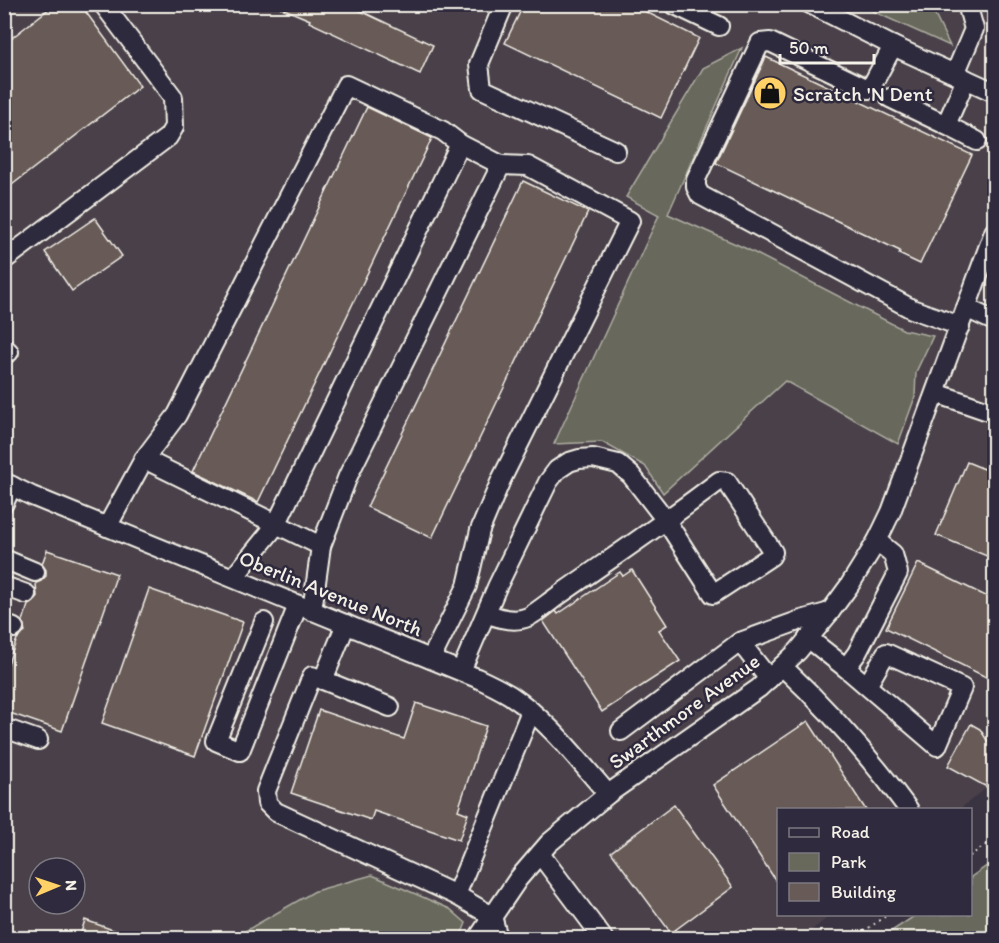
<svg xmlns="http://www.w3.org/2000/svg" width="999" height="943" viewBox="0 0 999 943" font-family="Itim,sans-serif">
	<rect width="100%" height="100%" fill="#3a3442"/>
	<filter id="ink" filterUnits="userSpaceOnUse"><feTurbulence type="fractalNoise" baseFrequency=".0167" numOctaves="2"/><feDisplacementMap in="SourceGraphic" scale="12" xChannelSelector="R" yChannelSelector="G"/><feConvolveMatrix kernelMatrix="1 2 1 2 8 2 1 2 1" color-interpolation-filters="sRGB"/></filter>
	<g filter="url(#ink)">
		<!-- built -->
		<path fill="#483f48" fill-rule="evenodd" d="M 5,5 L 994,5 L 994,782 L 960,809 L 778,810 L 778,914 L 831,915 L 802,938 L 5,938 ZM 39,868 L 75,868 L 75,904 L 39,904 Z"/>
		<!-- green -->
		<g fill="#68695b" stroke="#aeada2" stroke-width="1.5">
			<polygon points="859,5 930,5 950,46"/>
			<polygon points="742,48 668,214 747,249 904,330 933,336 916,372 915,397 898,444 785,381 663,493 645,466 602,442 554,444 659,215 626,197 703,68"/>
			<polygon points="994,861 994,938 881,938 916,915 970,914 971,877"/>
			<polygon points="372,875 450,909 466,923 460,938 233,938 315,891"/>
		</g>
		<!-- building -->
		<g fill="#685a57" stroke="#f4f1e8" stroke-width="1.5">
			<polygon points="55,4 80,4 140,86 4,191 4,44"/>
			<polygon points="272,4 346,4 433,45 420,74 309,22 310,20"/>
			<polygon points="524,4 630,4 699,38 661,118 505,43"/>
			<polygon points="766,57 972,155 920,264 899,254 900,251 716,163"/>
			<polygon points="367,107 432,138 258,502 193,471"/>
			<polygon points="523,181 588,212 432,538 367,507"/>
			<polygon points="95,218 122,256 72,291 45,252"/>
			<polygon points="967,462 994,473 994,559 936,535"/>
			<polygon points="47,550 117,574 62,731 4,711 4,674 17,639 25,632 23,621 28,605 34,602 37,597 36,583 41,581 46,576 46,570 42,564"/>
			<polygon points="918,563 994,600 994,670 990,679 886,628"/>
			<polygon points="632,570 667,625 659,630 680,661 602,712 543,621 556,611 558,614 620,572 623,576"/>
			<polygon points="149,589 243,622 195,756 102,723"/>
			<polygon points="416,703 486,726 458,810 468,814 459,840 374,811 371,820 291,793 319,710 404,739"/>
			<polygon points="808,721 866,810 778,810 778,884 713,785"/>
			<polygon points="971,724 980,729 988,742 994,742 994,791 948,766"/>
			<polygon points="674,805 733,887 671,933 611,852"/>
			<polygon points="85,920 133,937 133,939 79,939"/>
		</g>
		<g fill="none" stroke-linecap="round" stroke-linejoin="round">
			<defs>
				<g id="minor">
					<polyline points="504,4 479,64 482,89 616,151"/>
					<polyline points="673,4 719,26"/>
					<polyline points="810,4 893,46 994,92"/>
					<polyline points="893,46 870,89 868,89 770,42 760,43 696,179 696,187 700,195 912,309 960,326"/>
					<polyline points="955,74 974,29 967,4"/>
					<polyline points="890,98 946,125 966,79"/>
					<polyline points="946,125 977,141"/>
					<polyline points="460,144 501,165"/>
					<polyline points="4,260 168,137 174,127 173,97 103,4"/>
					<polyline points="966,308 994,321"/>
					<polyline points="4,347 9,352"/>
					<polyline points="936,393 994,413"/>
					<polyline points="144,459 321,546"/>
					<path d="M 4,482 L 32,496 L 477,678 C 488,683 500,689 510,695 C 549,721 578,760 608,794"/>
					<polyline points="4,503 12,486"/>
					<polyline points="107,527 144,459 177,415 346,85 443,131 460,144 276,525 234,577"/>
					<polyline points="4,559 35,572"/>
					<polyline points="4,586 26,594"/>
					<polyline points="312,611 321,546 348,476 501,165 528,166 630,221 501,480 480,530 467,586 431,659"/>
					<polyline points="264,622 216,741 240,751 298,605"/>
					<polyline points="4,624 14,628"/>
					<polyline points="346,624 323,680 312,676 266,791 267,803 276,812 456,895"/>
					<polyline points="808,638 846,668 857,653 898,573 893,554 877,541"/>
					<polyline points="740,642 769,679"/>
					<path d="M 782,666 C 829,710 871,758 909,810"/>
					<polyline points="846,668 937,746 962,688 886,653 867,686"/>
					<path d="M 461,671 L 497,587 L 548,482 L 557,470 L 569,462 L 579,459 L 593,458 L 618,464 L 631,475 L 665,519 L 713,594 L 771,556 L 773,552 L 727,482 L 719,481 C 666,522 610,559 555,598 C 548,603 534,614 528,617 C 514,623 498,618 486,613"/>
					<polyline points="323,680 390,707"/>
					<polyline points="4,728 38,740"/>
					<polyline points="621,731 740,642 798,621 830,612"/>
					<polyline points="540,854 603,938"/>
					<polyline points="478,938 518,879 549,843 608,794 759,688 798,651 830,612 849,586 877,541 891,512 994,232"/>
					<polyline points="498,938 492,916 456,895 531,711"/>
				</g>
			</defs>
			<!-- minor casing -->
			<use href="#minor" stroke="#f4f1e8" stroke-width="22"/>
			<!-- path -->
			<g stroke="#f4f1e8" stroke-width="2" stroke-dasharray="1.5 4.5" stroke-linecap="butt">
				<polyline points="970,856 994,839"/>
				<polyline points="854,938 889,914"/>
			</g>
			<!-- minor -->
			<use href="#minor" stroke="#2f2a3d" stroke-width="18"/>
		</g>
	</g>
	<!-- icons -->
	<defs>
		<symbol id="shop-disc" viewBox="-11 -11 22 22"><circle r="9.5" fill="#ffd166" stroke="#2f2a3d"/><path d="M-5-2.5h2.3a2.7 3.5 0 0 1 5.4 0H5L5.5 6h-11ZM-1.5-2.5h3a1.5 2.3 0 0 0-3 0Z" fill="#111"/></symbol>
	</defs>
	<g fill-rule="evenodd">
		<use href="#shop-disc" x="751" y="74" width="38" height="38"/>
	</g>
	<g text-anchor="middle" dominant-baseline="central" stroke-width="5" stroke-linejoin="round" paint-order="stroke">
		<!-- poi labels -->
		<g font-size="21" fill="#f4f1e8" stroke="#2f2a3d" text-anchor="start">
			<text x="793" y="93">Scratch 'N Dent</text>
		</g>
		<!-- street labels -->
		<g font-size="21" fill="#f4f1e8" stroke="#2f2a3d">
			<text transform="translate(331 593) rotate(22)">Oberlin Avenue North</text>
			<text transform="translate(684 711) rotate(-36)">Swarthmore Avenue</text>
		</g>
	</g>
	<!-- margin -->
	<rect width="999" height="943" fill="none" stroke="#2f2a3d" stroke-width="24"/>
	<rect x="12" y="12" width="975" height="919" fill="none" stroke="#f4f1e8" stroke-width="2" filter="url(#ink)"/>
	<!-- legend -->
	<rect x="777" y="808" width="195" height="108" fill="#2f2a3d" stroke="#7e7a81" stroke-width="1.5"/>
	<rect x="789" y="828" width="30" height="9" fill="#2f2a3d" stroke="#7e7a81" stroke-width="1.5"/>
	<text x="831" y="838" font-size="18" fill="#f4f1e8">Road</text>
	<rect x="789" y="853" width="30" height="18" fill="#68695b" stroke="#7e7a81" stroke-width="1.5"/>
	<text x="831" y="868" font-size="18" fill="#f4f1e8">Park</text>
	<rect x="789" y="883" width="30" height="18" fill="#685a57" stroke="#7e7a81" stroke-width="1.5"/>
	<text x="831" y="898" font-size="18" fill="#f4f1e8">Building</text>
	<!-- north arrow -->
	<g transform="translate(57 886) rotate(88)"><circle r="28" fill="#2f2a3d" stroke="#7e7a81" stroke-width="1.5"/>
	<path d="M0-4.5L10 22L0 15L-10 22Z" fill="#ffd166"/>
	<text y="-9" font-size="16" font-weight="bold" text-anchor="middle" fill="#f4f1e8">N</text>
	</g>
	<!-- scale -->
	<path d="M780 54v9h94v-9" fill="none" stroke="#f4f1e8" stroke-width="3"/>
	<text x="789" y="54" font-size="18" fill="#f4f1e8" stroke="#2f2a3d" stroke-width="4.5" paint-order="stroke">50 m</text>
</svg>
